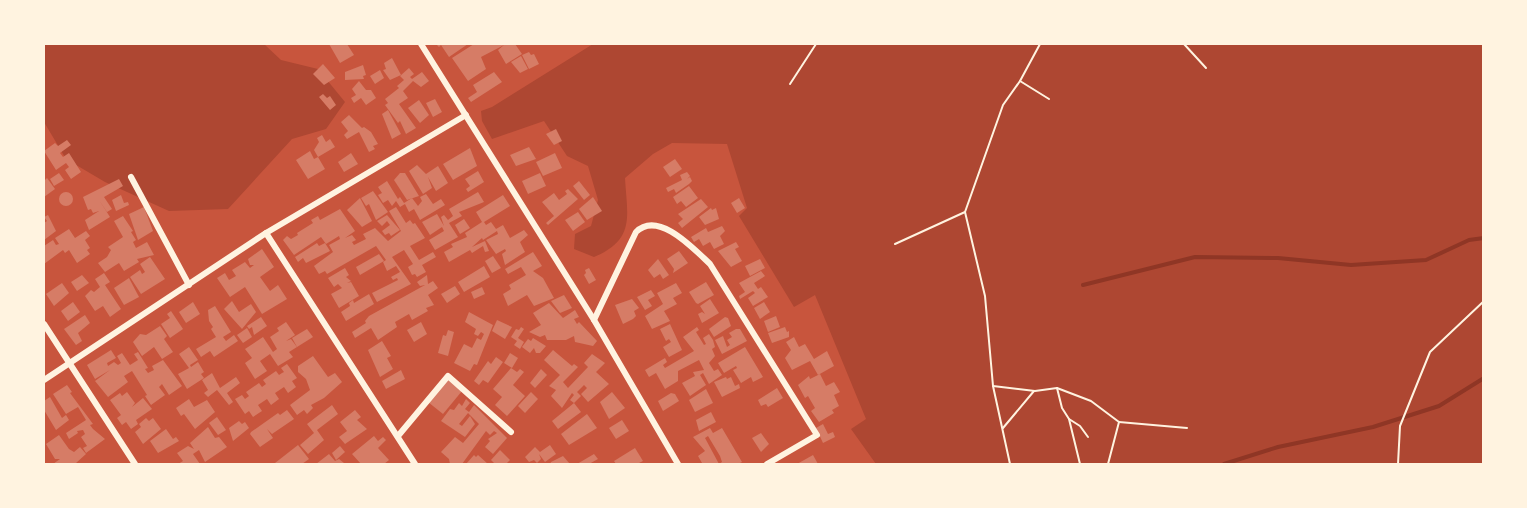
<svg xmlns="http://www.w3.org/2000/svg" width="1527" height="508" viewBox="0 0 1527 508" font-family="Lato,sans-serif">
	<rect width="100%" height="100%" fill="#c8553d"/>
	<!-- green -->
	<g fill="#ae4732">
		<polygon points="44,44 264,44 281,60 318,69 345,102 326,129 292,139 228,209 169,211 105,182 66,159 44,122"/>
		<path d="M 593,44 L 1483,44 L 1483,464 L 876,464 L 851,429 L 866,419 L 815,295 L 794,307 L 739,216 L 747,208 L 727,144 L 672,143 L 653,154 L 625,178 C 627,216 636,239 594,257 L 574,249 L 575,234 L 591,226 L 598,200 L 588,166 L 567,156 L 544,121 L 492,139 L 482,121 L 481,111 L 492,107 Z"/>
	</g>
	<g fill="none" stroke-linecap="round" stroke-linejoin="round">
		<!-- stream -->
		<g stroke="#8f3625" stroke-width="4">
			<polyline points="1083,285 1195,257 1278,258 1351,265 1426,260 1469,240 1484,238"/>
			<polyline points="1224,464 1278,447 1373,427 1439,406 1484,378"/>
		</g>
	</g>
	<!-- building -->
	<g fill="#d67c66" fill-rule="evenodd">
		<polygon points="329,44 347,44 354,55 340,63"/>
		<polygon points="436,44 468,44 449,57 441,45 439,47"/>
		<polygon points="474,44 515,44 522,54 506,64 498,50 504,45 481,57 486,69 468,81 452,58"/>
		<polygon points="529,52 531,55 534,54 539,64 529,69 522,55"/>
		<polygon points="521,56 528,69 520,73 511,62"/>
		<polygon points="392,58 401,75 390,80 383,70 386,69 384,63"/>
		<polygon points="323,64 335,78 324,85 313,74"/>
		<polygon points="363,65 366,75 363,76 364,79 345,80 345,72"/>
		<polygon points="409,68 414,74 410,77 412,79 422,72 429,81 421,87 413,81 403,91 408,98 399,104 416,128 406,134 400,121 398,123 385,105 388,103 385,99 399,88 397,86 404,80 400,76"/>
		<polygon points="380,70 384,78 375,84 370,76"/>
		<polygon points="494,72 502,82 471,102 468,98 477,92 473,85"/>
		<polygon points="359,81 366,90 371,90 376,98 366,105 361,98 354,103 351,98 356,95 352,89"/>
		<polygon points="323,94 327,98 330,96 336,105 330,110 319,97"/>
		<polygon points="435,99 442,112 433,117 426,103"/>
		<polygon points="419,100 429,115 420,123 408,108"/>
		<polygon points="388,110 401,134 392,139 382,114"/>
		<polygon points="349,115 362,128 364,127 371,132 378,144 373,146 375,149 369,152 359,132 347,139 344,135 348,131 341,122"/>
		<polygon points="556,129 562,141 554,145 546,134"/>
		<polygon points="322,135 326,142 330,139 335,147 318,157 314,150 319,142 317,138"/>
		<polygon points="67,140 71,145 60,153 63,157 69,153 81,172 71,179 65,170 69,167 66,163 56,170 44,151 55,143 58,146"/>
		<polygon points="529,147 536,159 516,166 510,155"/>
		<polygon points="470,148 477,166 453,180 443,164"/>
		<polygon points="310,151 314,159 318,157 325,169 308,179 296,160"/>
		<polygon points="351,153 358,164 344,172 338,162"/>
		<polygon points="555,153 562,168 543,176 536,162"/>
		<polygon points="675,159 682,169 670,177 663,167"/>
		<polygon points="417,165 426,174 438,166 448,183 436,191 428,177 432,188 423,194 409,171"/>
		<polygon points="478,171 484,182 468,192 466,189 470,186 465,179"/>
		<polygon points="687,172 690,176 687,179 690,177 692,181 689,184 676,193 674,189 668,192 666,188 682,180 680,175"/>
		<polygon points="59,173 64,180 54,186 50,179"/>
		<polygon points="400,173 405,173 419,196 407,200 394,180"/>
		<polygon points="540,173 546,186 528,194 522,181"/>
		<polygon points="47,178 55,189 44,197 44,181"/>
		<polygon points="119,179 123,186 104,197 112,209 107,212 99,200 110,217 89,230 85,220 99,211 93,213 91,209 88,210 83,197"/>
		<polygon points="387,181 398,199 400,197 404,203 412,198 418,206 422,201 420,197 426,194 433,204 441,199 445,205 420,220 414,209 409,212 405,204 400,207 396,201 392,206 388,200 383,203 378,195 382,193 378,187"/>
		<polygon points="579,181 590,195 584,200 573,186"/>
		<polygon points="689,186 698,198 686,207 681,201 677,204 673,197"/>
		<polygon points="568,189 578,199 548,225 546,223 554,216 542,202 554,193 559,200 567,194 565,191"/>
		<polygon points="373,191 388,212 376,220 369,204 366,206 361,198"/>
		<circle cx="66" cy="199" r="7"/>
		<polygon points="478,192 484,202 459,212 462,216 449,223 458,237 435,250 429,240 444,231 442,227 430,235 422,222 437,214 444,226 441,217 444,215 448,220 453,216 449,209"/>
		<polygon points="121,195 124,203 128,202 129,205 116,211 112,200"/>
		<polygon points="503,195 510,206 484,222 486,225 491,222 496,229 503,225 510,238 524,230 528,235 520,242 525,252 505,265 502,254 506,251 505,249 496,254 486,240 498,234 497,231 483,240 482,238 472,247 485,241 489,251 485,252 483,246 472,253 470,250 449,262 444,252 453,247 451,244 467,237 465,233 482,222 476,212"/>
		<polygon points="593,197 602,211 587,220 579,209"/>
		<polygon points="360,198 372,221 362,227 347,210"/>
		<polygon points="739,198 745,208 737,213 731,203"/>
		<polygon points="701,199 708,207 682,228 678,223 683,219 678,214"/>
		<polygon points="144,207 153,231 138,240 129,214"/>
		<polygon points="396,207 406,223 410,220 413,224 415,223 425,238 410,246 419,260 433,252 436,257 422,265 426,272 417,277 415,274 412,275 408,267 413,264 404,250 392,257 411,284 377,302 372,293 398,280 397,278 393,280 391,277 400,272 396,266 387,271 383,262 386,260 376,246 327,274 325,271 319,274 314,266 333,252 329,245 340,239 339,236 326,244 321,237 294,255 283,240 287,236 291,239 298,235 297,233 313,223 311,220 318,216 320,220 340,209 355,231 345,238 352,235 356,240 352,242 354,245 366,239 363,234 375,228 388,241 401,231 389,211"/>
		<polygon points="711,208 712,210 716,208 719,219 705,225 699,217"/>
		<polygon points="578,212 585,222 573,231 565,220"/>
		<polygon points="48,215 56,231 44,240 44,223 47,221 44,217"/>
		<polygon points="387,215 400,230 391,236 389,233 385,235 382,231 390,225 387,221 382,226 377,221"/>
		<polygon points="123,216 133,231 131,232 136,240 133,242 136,248 147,242 154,255 137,259 139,262 124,271 119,263 105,272 98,263 107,257 111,250 108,247 123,237 114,221"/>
		<polygon points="464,219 470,228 460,234 455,225"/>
		<polygon points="722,226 725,231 720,236 724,244 714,249 710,242 703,246 699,239 694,242 691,237 706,228 708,232"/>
		<polygon points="69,229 75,238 86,231 90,236 85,240 90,248 87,250 90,254 77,263 69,250 65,253 63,250 44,264 44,246 53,240 56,245 59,244 55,238"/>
		<polygon points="736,242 739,247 735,249 742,261 731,267 718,251"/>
		<polygon points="317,243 319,246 325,243 330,251 306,263 303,258 298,262 295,257"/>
		<polygon points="262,249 274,267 260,277 270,291 278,285 287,299 262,314 245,287 230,297 217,278 225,273 229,280 236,276 232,270 245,262 250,268 254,265 250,265 248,259"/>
		<polygon points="679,251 688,263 673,273 674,269 667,259"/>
		<polygon points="533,252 542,266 533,271 543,278 554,298 534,306 527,295 508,306 503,294 511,289 509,285 526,275 521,267 508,274 505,269"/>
		<polygon points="379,254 384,261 360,275 356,267"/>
		<polygon points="493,256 501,268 492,273 485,261"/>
		<polygon points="150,257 165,279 141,294 130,277 140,270 142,274 145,272 140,264"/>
		<polygon points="658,259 669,275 663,279 660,274 654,278 648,270"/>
		<polygon points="760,259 765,268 750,276 745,266"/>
		<polygon points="484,266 490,277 464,292 458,282"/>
		<polygon points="345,268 349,275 346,277 351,281 347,283 351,282 359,296 339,308 331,294 342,288 338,284 334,287 328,278"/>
		<polygon points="589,268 596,280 589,284 584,275 586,273 585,270"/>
		<polygon points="761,271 765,276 754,283 758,289 761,287 768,297 753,306 748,298 755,293 753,291 740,299 739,296 745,292 739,283"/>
		<polygon points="104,273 110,282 105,285 121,309 110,317 103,306 95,311 85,296 91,290 94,292 100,287 95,279"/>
		<polygon points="82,275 89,283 77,291 71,282"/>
		<polygon points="427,275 428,284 433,281 438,288 428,295 434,305 426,308 428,311 412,320 409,314 395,322 397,327 378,340 371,328 355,338 352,332 366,323 365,321 369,316 425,285 420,286 417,282"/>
		<polygon points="129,278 139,297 124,305 114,288"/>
		<polygon points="706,282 714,295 698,304 696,303 689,292"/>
		<polygon points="62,283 69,293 54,306 46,294"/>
		<polygon points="676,283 682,293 673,298 677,304 664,311 670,321 652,329 645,316 663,304 657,293"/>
		<polygon points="455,286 460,294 447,303 441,294"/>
		<polygon points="482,287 485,294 474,299 471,292"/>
		<polygon points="651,290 655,296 648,300 652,306 645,310 637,297"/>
		<polygon points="369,294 374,304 346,321 341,312 350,306 349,303 353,300 354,303"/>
		<polygon points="564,295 572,308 560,313 551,301"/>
		<polygon points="632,299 639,308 634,311 636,316 633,319 623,324 615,305"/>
		<polygon points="710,299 719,313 702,323 698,314 702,312 705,314 700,306"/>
		<polygon points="232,301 239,312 251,304 256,312 242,329 224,309"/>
		<polygon points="73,302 80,312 68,321 61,311"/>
		<polygon points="193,302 200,314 186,323 179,312"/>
		<polygon points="764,302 770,312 760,319 754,308"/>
		<polygon points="549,303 563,318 575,310 579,317 574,319 577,324 579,322 597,341 593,346 575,342 574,336 566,340 547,340 545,335 540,337 529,332 541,325 533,313"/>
		<polygon points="215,306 231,332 223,337 226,341 234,335 238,341 214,357 210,351 201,357 196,349 216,337 211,329 213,327 209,321 208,310"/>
		<polygon points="171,311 183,329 170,338 161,324 170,318 167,314"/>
		<polygon points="469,312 493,325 477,365 474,364 470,371 454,363 464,344 472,348 477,338 481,340 484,334 481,332 478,336 474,334 476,329 465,322"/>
		<polygon points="85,315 90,323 78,333 82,341 76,345 64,329"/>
		<polygon points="776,316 780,327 768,332 764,321"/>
		<polygon points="261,317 267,326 254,335 252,327 249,329 247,326"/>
		<polygon points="725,317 728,318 731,326 714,337 709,329"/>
		<polygon points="497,320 512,327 505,339 492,331"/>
		<polygon points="286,322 295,335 286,341 291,339 297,347 289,352 293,357 278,366 270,354 260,361 267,371 255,379 245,363 252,358 245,349 263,337 273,352 277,349 270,337 279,331 277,328"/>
		<polygon points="421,322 427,334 414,342 407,330"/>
		<polygon points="670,324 682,350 669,357 663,347 671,342 669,339 666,341 660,329"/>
		<polygon points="160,326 167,336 164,339 173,352 162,359 154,347 142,356 133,342 140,334 146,335"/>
		<polygon points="521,327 524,329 518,338 524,342 520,349 514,345 517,341 511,337 516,329 519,330"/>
		<polygon points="697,327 699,330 696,332 704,345 706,344 703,338 709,334 713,340 715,347 712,349 715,356 709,363 714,371 718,369 722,375 709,384 703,373 700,375 706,385 690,396 682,383 695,376 693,372 704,370 699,360 678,371 678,381 665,389 656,373 649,377 645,370 665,358 667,362 663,365 665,368 694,351 683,337"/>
		<polygon points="785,327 787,332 789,331 789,337 772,343 768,333"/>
		<polygon points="247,328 252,337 243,343 237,335"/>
		<polygon points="307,329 313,337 297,347 292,338"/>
		<polygon points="736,329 740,329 747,341 722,354 715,340 723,336 727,347 730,345 727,340 732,337 729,333"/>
		<polygon points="448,330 454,332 448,356 438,353 443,335 446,336"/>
		<polygon points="794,337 799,347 805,344 814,359 827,351 834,366 818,375 810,361 792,370 785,358 791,350 786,342"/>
		<polygon points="533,338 546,346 540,353 536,353 534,348 530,353 522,347 528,339 531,341"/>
		<polygon points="382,341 391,356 387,358 393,369 380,377 368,350"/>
		<polygon points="189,347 198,360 190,365 191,367 198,362 204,372 201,374 204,378 187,389 178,374 189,368 179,354"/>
		<polygon points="745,347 763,377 753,382 751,377 741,383 733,370 737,368 736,366 724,373 718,363"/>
		<polygon points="111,350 116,358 107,363 108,366 114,362 118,365 121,363 117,356 122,353 130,365 138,360 134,354 138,352 148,368 145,369 148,373 154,370 152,366 163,360 182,386 169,395 162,384 159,387 165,395 151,405 145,396 147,395 132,371 124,376 128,382 108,397 95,381 110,370 95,379 87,365"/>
		<polygon points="553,350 572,366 574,364 578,367 563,382 568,388 588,367 584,363 592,354 605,363 596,372 609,384 588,402 581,394 587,388 584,385 577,392 581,396 574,403 570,400 574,395 572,393 562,408 551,396 556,390 549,386 560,375 544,360"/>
		<polygon points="510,353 518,358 512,368 504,363"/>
		<polygon points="313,356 328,377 335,373 342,382 324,398 311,405 313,408 307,414 304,410 297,415 290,405 310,390 306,379 298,372 298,366"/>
		<polygon points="496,357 503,362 488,383 483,380 479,385 474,381 488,361 491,364"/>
		<polygon points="287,364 297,378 292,381 296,387 288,393 284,387 275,393 279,399 271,405 267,399 258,405 262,411 253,417 249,411 245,414 235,399 242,395 245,399 249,396 246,392 259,383 262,387 266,384 263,380 276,371 279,375 282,373 284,372 281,368"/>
		<polygon points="511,368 517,372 520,369 524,372 513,385 525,396 507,416 495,405 502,397 493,389"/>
		<polygon points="541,369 547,375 535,388 530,383"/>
		<polygon points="401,370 405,379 386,389 382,381"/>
		<polygon points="212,373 220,388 236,377 240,383 227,393 233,402 229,405 217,390 208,397 204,393 208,390 202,380"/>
		<polygon points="820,374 826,386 834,382 840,392 834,395 839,406 832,410 834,413 819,422 811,411 815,408 808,396 805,398 798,385 809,376 810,379"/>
		<polygon points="726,377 727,379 731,377 735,386 739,384 740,388 722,397 714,382"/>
		<polygon points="447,379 462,391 443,414 428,402"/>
		<polygon points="67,385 72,392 70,393 93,424 90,425 93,429 105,439 86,453 83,448 87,446 81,437 85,434 83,430 77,431 78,433 69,439 66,433 86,420 78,407 66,414 53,394"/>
		<polygon points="777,388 783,398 768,407 766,404 761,406 758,400"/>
		<polygon points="706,389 713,403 695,412 689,400"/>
		<polygon points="127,392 135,403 132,407 143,398 152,409 136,420 138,424 131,429 126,422 122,425 117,418 121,415 110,400 120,393 122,396"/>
		<polygon points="531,392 538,399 525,413 518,406"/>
		<polygon points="612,392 625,408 609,419 600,402"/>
		<polygon points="671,393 675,394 679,401 663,411 658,401"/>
		<polygon points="50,397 62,418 66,415 69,420 56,430 44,410 44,401"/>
		<polygon points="189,399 194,407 207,400 215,412 195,429 184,414 181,416 176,408"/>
		<polygon points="466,399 470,403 465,409 469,412 474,405 507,438 493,454 485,447 490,441 488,439 497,433 494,431 490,435 486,431 462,464 450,464 449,459 441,452 455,437 463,443 479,424 468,413 459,424 462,426 470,416 475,424 465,437 441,421 450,409 454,410 459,403 462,406"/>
		<polygon points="574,403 581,412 558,429 552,421"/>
		<polygon points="332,405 338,414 317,430 324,440 308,454 300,445 314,433 307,424"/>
		<polygon points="287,410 294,419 272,434 267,429 273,438 260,447 250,434 251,432 278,413 280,415"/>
		<polygon points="355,410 361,417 357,420 367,429 345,444 339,437 347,431 340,422"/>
		<polygon points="711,412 716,422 699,431 696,420"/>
		<polygon points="587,414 597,428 569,445 561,434"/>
		<polygon points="217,417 226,430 218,435 209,423"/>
		<polygon points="146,418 149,421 153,418 161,429 143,444 135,432 141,427 139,424"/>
		<polygon points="622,420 629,431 616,439 609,428"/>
		<polygon points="239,421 242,424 245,422 249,428 233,441 229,428"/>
		<polygon points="823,424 828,434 833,432 835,437 823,443 816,428"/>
		<polygon points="208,427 215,438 219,437 227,447 205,462 199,450 193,454 200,464 178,464 183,461 177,453 188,446 194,449 190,443"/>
		<path d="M 710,428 L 713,433 L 722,428 L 742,462 L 738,464 L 700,464 L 702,463 L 698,456 L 705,451 L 693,437 ZM 708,436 L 720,456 L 722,462 L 719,464 L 705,438 Z"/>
		<polygon points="166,429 173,439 176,437 179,441 158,453 150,441"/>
		<polygon points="761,433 769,444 761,452 752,438"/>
		<polygon points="59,435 69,449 74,452 80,447 86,454 76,463 77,464 53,464 60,459 55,459 46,444"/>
		<polygon points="374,436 378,441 383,437 386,440 378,448 389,460 384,464 361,464 352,454"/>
		<polygon points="298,445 309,459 302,464 277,464 275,463"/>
		<polygon points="550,445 556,454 545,462 539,454 541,459 537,463 534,460 529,462 525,457 535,447 540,452"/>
		<polygon points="340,446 345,452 336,460 332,453"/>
		<polygon points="635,448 643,461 637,464 616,464 614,461"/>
		<polygon points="500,450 510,460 506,464 495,464 491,460"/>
		<polygon points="329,454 335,461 339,459 344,463 316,464"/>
		<polygon points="594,454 598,459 589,464 577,464"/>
		<polygon points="474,455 476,457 478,455 488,464 466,464"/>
		<polygon points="813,455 818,464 797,464"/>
		<polygon points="563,456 570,464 550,464 551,462"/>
	</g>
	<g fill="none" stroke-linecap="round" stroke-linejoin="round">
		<!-- path -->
		<g stroke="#fff3e0" stroke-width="2">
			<polyline points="1184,44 1206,68"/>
			<polyline points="1020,81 1049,99"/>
			<polyline points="790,84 816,44"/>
			<polyline points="895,244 965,212"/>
			<polyline points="993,386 1035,391 1057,388 1091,401 1119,422 1108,464"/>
			<polyline points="1057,388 1062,408 1069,419 1080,464"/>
			<polyline points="1069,419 1080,426 1088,437"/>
			<polyline points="1119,422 1187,428"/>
			<polyline points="1003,428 1034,391"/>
			<polyline points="1010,464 993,386 985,296 965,212 1003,105 1020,81 1040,44"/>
			<polyline points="1398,464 1400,426 1430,352 1484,301"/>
		</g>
		<!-- minor -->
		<g stroke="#fff3e0" stroke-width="6">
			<polyline points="421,44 594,320 678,464"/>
			<polyline points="131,177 189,285"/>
			<polyline points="266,233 415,464"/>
			<path d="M 594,320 L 636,232 C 658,210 693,248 710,264 L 817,435 L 767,464"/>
			<polyline points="44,324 135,464"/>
			<polyline points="44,380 266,233 466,115"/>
			<polyline points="398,436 448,376 511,432"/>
		</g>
	</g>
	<!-- border -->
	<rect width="1527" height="508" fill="none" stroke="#fff3e0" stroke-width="90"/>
</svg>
